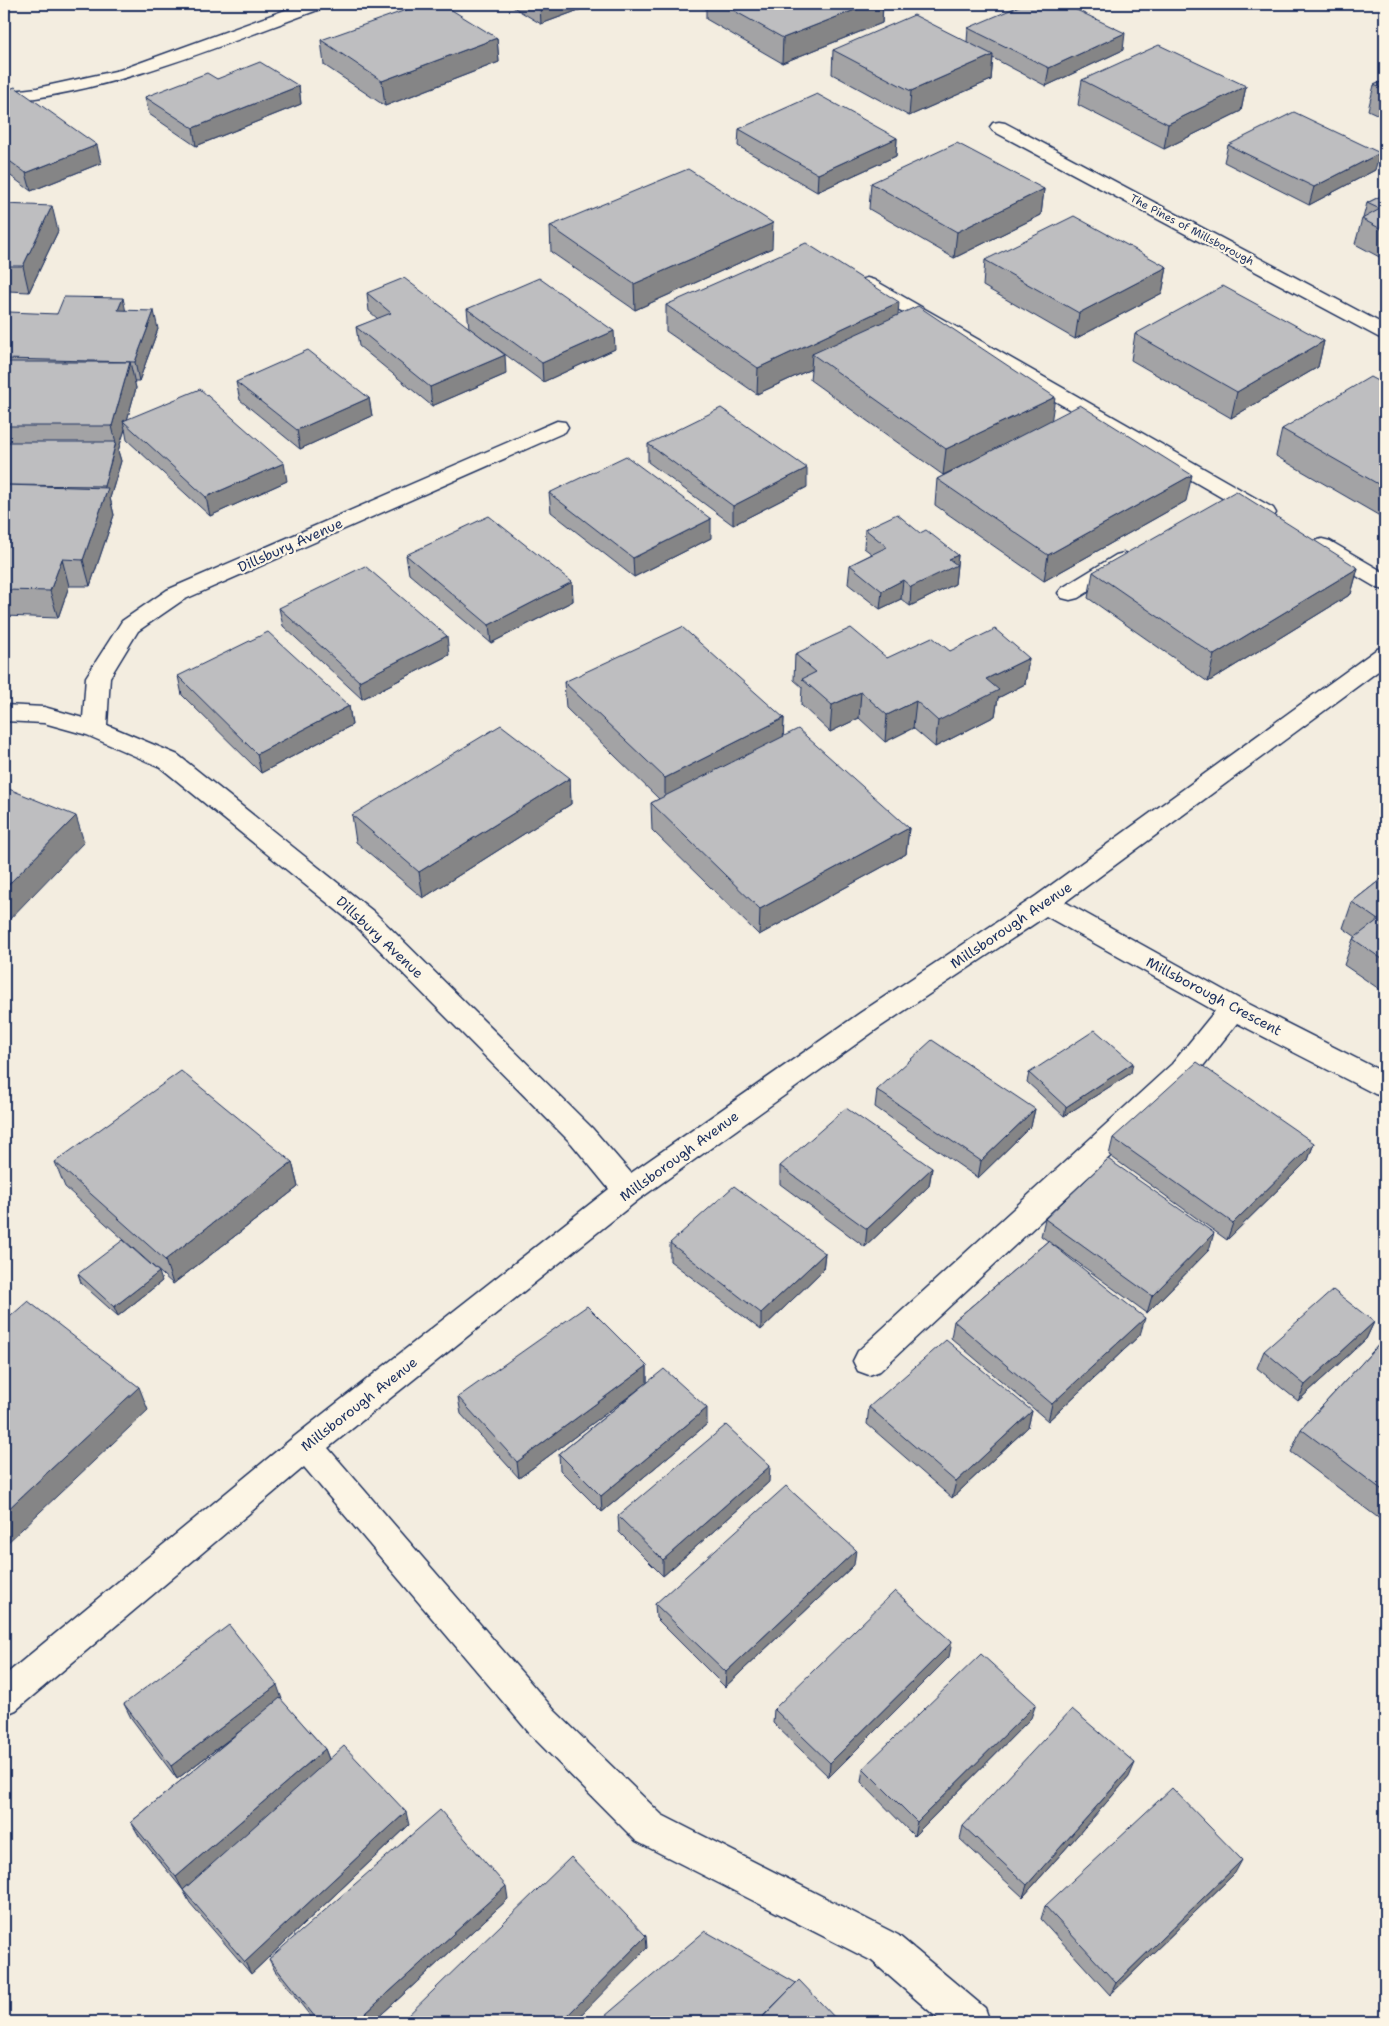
<svg xmlns="http://www.w3.org/2000/svg" width="1389" height="2026" viewBox="0 0 1389 2026" font-family="'Shantell Sans',sans-serif">
	<rect width="100%" height="100%" fill="#f3ede0"/>
	<filter id="ink" filterUnits="userSpaceOnUse"><feTurbulence type="fractalNoise" baseFrequency=".02" numOctaves="2"/><feDisplacementMap in="SourceGraphic" scale="10" xChannelSelector="R" yChannelSelector="G"/><feConvolveMatrix kernelMatrix="1 2 1 2 8 2 1 2 1" color-interpolation-filters="sRGB"/></filter>
	<g filter="url(#ink)">
		<g fill="none" stroke-linecap="round" stroke-linejoin="round">
			<defs>
				<g id="street">
					<path d="M 302,4 L 325,4 L 323,8 C 219,46 115,91 4,102 L 4,92 L 37,88 L 120,70 Z"/>
					<polygon points="999,122 1005,123 1385,325 1385,339 1378,337 993,131 990,127 993,123"/>
					<polygon points="867,278 874,280 1273,508 1276,513 1273,518 1265,520 1257,518 860,288 857,284 860,280"/>
					<polygon points="557,421 565,422 568,427 565,432 183,600 138,631 110,677 107,725 178,755 374,912 592,1128 631,1173 860,1013 1036,896 1377,649 1385,647 1385,666 1065,902 1243,1001 1385,1073 1385,1097 1375,1094 1237,1023 1192,1080 880,1371 869,1375 858,1371 853,1361 858,1351 1172,1064 1215,1011 1046,916 880,1027 638,1200 328,1448 555,1711 662,1815 898,1935 985,2008 990,2022 942,2022 872,1961 636,1841 531,1735 304,1467 16,1710 4,1715 4,1676 295,1436 609,1189 572,1144 356,926 160,767 87,735 44,723 4,721 4,705 44,707 83,718 86,677 122,621 167,590"/>
					<polygon points="1322,539 1330,541 1385,573 1385,590 1377,588 1314,551 1311,546 1314,541"/>
					<polygon points="1124,553 1132,555 1135,560 1132,565 1078,598 1070,600 1062,598 1058,593 1062,588 1116,555"/>
				</g>
			</defs>
			<!-- street casing -->
			<use href="#street" stroke="#1b2f5e" stroke-width="3"/>
			<!-- street -->
			<use href="#street" fill="#fcf5e5" fill-rule="evenodd"/>
		</g>
		<!-- wall -->
		<g fill="#a3a3a5" stroke="#1b2f5e">
			<polygon points="508,4 595,4 541,24"/>
			<polygon points="706,4 883,4 882,23 782,63 706,19"/>
			<polygon points="968,28 1123,50 1046,86 993,58 991,80 909,116 832,74 833,50 967,42"/>
			<polygon points="497,38 499,62 385,106 324,65 321,40"/>
			<polygon points="217,79 299,86 301,104 196,146 149,114 145,97"/>
			<polygon points="1082,80 1246,86 1241,111 1164,149 1078,105"/>
			<polygon points="1385,80 1385,118 1368,110 1374,85"/>
			<polygon points="4,91 101,163 31,191 4,171"/>
			<polygon points="739,129 897,138 896,156 817,192 738,146"/>
			<polygon points="1228,145 1375,170 1309,205 1224,162"/>
			<polygon points="871,183 1044,189 1041,215 954,258 869,209"/>
			<polygon points="1385,194 1385,260 1355,244 1362,219 1363,218 1367,203"/>
			<polygon points="4,204 58,231 29,292 8,291 4,300"/>
			<polygon points="550,226 772,248 635,310 551,252"/>
			<polygon points="985,260 1167,267 1162,293 1075,339 983,286"/>
			<polygon points="367,293 506,374 432,406 359,346 356,327 378,319 369,311"/>
			<polygon points="666,305 898,315 1051,420 1186,501 1044,581 935,505 937,479 962,466 943,475 810,380 811,369 757,394 666,331"/>
			<polygon points="467,309 615,349 543,382 469,328"/>
			<polygon points="125,310 158,329 139,381 134,381 136,388 127,420 287,481 210,516 127,440 125,429 118,451 121,461 110,498 114,515 90,586 69,586 58,618 4,616 4,323 57,314"/>
			<polygon points="1135,334 1324,341 1318,367 1231,418 1131,360"/>
			<polygon points="236,382 369,398 372,416 300,449 240,400"/>
			<polygon points="1385,385 1385,519 1276,456 1282,429"/>
			<polygon points="648,444 807,487 733,525 648,462"/>
			<polygon points="549,493 711,538 634,577 551,512"/>
			<polygon points="865,529 920,533 958,555 955,584 910,606 901,599 880,609 848,584 850,565 872,554 864,548"/>
			<polygon points="406,555 572,582 573,601 491,643 409,574"/>
			<polygon points="1358,568 1351,594 1208,682 1088,598 1093,572"/>
			<polygon points="279,608 449,655 362,699 283,626"/>
			<polygon points="950,651 1029,658 1025,684 998,698 995,716 935,747 913,728 885,742 859,718 830,732 801,705 802,687 794,680 795,654 887,658"/>
			<polygon points="178,676 349,706 352,725 261,773 182,695"/>
			<polygon points="564,682 784,718 783,737 909,828 906,854 759,935 652,830 651,803 659,799 566,708"/>
			<polygon points="570,778 571,804 423,898 356,842 352,815"/>
			<polygon points="1385,876 1385,993 1344,965 1353,939 1356,937 1343,928 1352,902"/>
			<polygon points="1029,1073 1131,1073 1064,1116 1027,1082"/>
			<polygon points="877,1090 1035,1109 1031,1126 978,1178 875,1107"/>
			<polygon points="1113,1138 1314,1143 1308,1160 1227,1240 1109,1155"/>
			<polygon points="55,1162 292,1162 298,1187 173,1284 65,1187"/>
			<polygon points="780,1166 932,1168 929,1186 865,1247 780,1184"/>
			<polygon points="1045,1219 1209,1250 1147,1313 1051,1243 1140,1335 1048,1421 951,1338 954,1321 1048,1241 1041,1236"/>
			<polygon points="670,1243 825,1253 823,1270 761,1330 670,1261"/>
			<polygon points="78,1274 162,1281 118,1316 81,1283"/>
			<polygon points="1374,1322 1366,1339 1298,1401 1257,1368 1264,1351"/>
			<polygon points="1385,1338 1385,1523 1291,1452 1301,1429"/>
			<polygon points="647,1366 647,1382 707,1424 602,1512 560,1470 559,1454 640,1388 519,1478 461,1414 458,1397"/>
			<polygon points="869,1407 1032,1411 1028,1427 952,1498 867,1424"/>
			<polygon points="769,1482 663,1576 619,1532 618,1516"/>
			<polygon points="854,1565 725,1687 656,1618 655,1604"/>
			<polygon points="949,1657 829,1777 773,1723 774,1709"/>
			<polygon points="282,1699 281,1700 325,1749 329,1759 409,1825 251,1974 190,1903 183,1890 200,1876 183,1890 139,1836 131,1822 238,1733 177,1779 131,1718 124,1704"/>
			<polygon points="1031,1718 914,1836 861,1782 863,1768"/>
			<polygon points="1129,1777 1023,1897 960,1839 963,1826"/>
			<polygon points="1235,1873 1110,1995 1041,1919 1045,1906"/>
			<polygon points="508,1899 373,2022 315,2022 275,1971 269,1959"/>
		</g>
		<!-- shaded-wall -->
		<g fill="#858586" stroke="#1b2f5e">
			<polygon points="548,4 595,4 541,24 540,6"/>
			<polygon points="870,4 883,4 882,23 782,63 783,38"/>
			<polygon points="1125,33 1123,50 1046,86 1049,68"/>
			<polygon points="497,38 499,62 385,106 382,81"/>
			<polygon points="993,55 991,80 909,116 911,91"/>
			<polygon points="299,86 301,104 196,146 193,128"/>
			<polygon points="1246,86 1241,111 1164,149 1168,124"/>
			<polygon points="897,138 896,156 817,192 818,174"/>
			<polygon points="97,145 101,163 31,191 26,173"/>
			<polygon points="1380,153 1375,170 1309,205 1314,187"/>
			<polygon points="1044,189 1041,215 954,258 957,232"/>
			<polygon points="52,206 58,231 29,292 23,266"/>
			<polygon points="773,223 772,248 635,310 634,284"/>
			<polygon points="1167,267 1162,293 1075,339 1079,313"/>
			<polygon points="4,276 8,291 4,300"/>
			<polygon points="123,298 127,317 118,310"/>
			<polygon points="899,302 897,328 812,354 811,369 757,394 758,368"/>
			<polygon points="154,311 158,329 139,381 135,362"/>
			<polygon points="614,331 615,349 543,382 542,363"/>
			<polygon points="1324,341 1318,367 1231,418 1237,392"/>
			<polygon points="505,355 506,374 432,406 430,387"/>
			<polygon points="130,362 136,388 126,424 123,421 125,429 118,451 121,461 110,498 114,515 90,586 83,560 106,494 104,486 116,443 112,426"/>
			<polygon points="1055,397 1051,423 943,475 946,449"/>
			<polygon points="369,398 372,416 300,449 297,430"/>
			<polygon points="284,463 287,481 210,516 206,497"/>
			<polygon points="807,468 807,487 733,525 733,506"/>
			<polygon points="1192,475 1186,501 1044,581 1048,555"/>
			<polygon points="711,519 711,538 634,577 633,558"/>
			<polygon points="958,555 955,584 910,606 911,587 949,559"/>
			<polygon points="62,559 69,586 58,618 50,591"/>
			<polygon points="1358,568 1351,594 1208,682 1214,655"/>
			<polygon points="903,580 901,599 880,609 882,591"/>
			<polygon points="572,582 573,601 491,643 489,625"/>
			<polygon points="447,636 449,655 362,699 359,681"/>
			<polygon points="1029,658 1025,684 998,698 995,716 935,747 938,721 986,679"/>
			<polygon points="861,692 859,718 830,732 832,705"/>
			<polygon points="916,701 913,728 885,742 887,715"/>
			<polygon points="349,706 352,725 261,773 257,754"/>
			<polygon points="784,718 783,744 665,805 665,778"/>
			<polygon points="570,778 571,804 423,898 419,872"/>
			<polygon points="76,816 84,842 4,925 4,889"/>
			<polygon points="909,828 906,854 759,935 760,909"/>
			<polygon points="1133,1063 1131,1073 1064,1116 1066,1107"/>
			<polygon points="1035,1109 1031,1126 978,1178 981,1161"/>
			<polygon points="1314,1143 1308,1160 1227,1240 1233,1223"/>
			<polygon points="292,1162 298,1187 173,1284 165,1260"/>
			<polygon points="932,1168 929,1186 865,1247 867,1229"/>
			<polygon points="1214,1233 1209,1250 1147,1313 1152,1296"/>
			<polygon points="825,1253 823,1270 761,1330 761,1313"/>
			<polygon points="159,1272 162,1281 118,1316 114,1307"/>
			<polygon points="1145,1318 1140,1335 1048,1421 1052,1404"/>
			<polygon points="1374,1322 1366,1339 1298,1401 1305,1385"/>
			<polygon points="647,1366 647,1383 519,1478 517,1462"/>
			<polygon points="139,1387 148,1410 4,1546 4,1513"/>
			<polygon points="707,1408 707,1424 602,1512 601,1496"/>
			<polygon points="1032,1411 1028,1427 952,1498 956,1482"/>
			<polygon points="770,1466 769,1482 663,1576 663,1560"/>
			<polygon points="856,1550 854,1565 725,1687 726,1672"/>
			<polygon points="952,1642 949,1657 829,1777 830,1763"/>
			<polygon points="277,1685 282,1699 177,1779 171,1766"/>
			<polygon points="1036,1704 1031,1718 914,1836 917,1822"/>
			<polygon points="325,1749 330,1762 183,1890 176,1877"/>
			<polygon points="1135,1763 1129,1777 1023,1897 1027,1885"/>
			<polygon points="406,1812 409,1825 251,1974 245,1962"/>
			<polygon points="1242,1860 1235,1873 1110,1995 1116,1983"/>
			<polygon points="506,1886 508,1899 373,2022 356,2022"/>
			<polygon points="646,1936 647,1948 574,2022 561,2022"/>
		</g>
		<!-- building -->
		<g fill="#bebec0" stroke="#1b2f5e">
			<polygon points="423,4 442,4 497,38 382,81 321,40"/>
			<polygon points="536,4 548,4 540,6"/>
			<polygon points="722,4 870,4 783,38"/>
			<polygon points="1024,4 1064,4 1125,33 1049,68 968,28"/>
			<polygon points="914,15 993,55 911,91 833,50"/>
			<polygon points="1159,45 1246,86 1168,124 1082,80"/>
			<polygon points="260,62 299,86 193,128 145,97 207,73 217,79"/>
			<polygon points="1385,80 1385,90 1374,85"/>
			<polygon points="15,87 97,145 26,173 4,157 4,91"/>
			<polygon points="817,94 897,138 818,174 739,129"/>
			<polygon points="1294,112 1380,153 1314,187 1228,145"/>
			<polygon points="957,143 1044,189 957,232 871,183"/>
			<polygon points="688,169 773,223 634,284 550,226"/>
			<polygon points="1385,194 1385,231 1362,219 1380,209 1367,203"/>
			<polygon points="4,204 52,206 23,266 4,266"/>
			<polygon points="1074,216 1167,267 1079,313 985,260"/>
			<polygon points="806,243 899,302 758,368 666,305"/>
			<polygon points="404,278 505,355 430,387 356,327 391,313 367,293"/>
			<polygon points="539,278 614,331 542,363 467,309"/>
			<polygon points="1223,286 1324,341 1237,392 1135,334"/>
			<polygon points="64,297 123,298 118,310 154,311 135,362 4,359 4,323 9,312 57,314"/>
			<polygon points="918,306 1055,397 946,449 812,354"/>
			<polygon points="308,350 369,398 297,430 236,382"/>
			<polygon points="4,362 130,362 112,426 4,426"/>
			<polygon points="1370,377 1385,385 1385,488 1282,429"/>
			<polygon points="200,389 284,463 206,497 123,421"/>
			<polygon points="1080,405 1192,475 1048,555 937,479"/>
			<polygon points="721,408 807,468 733,506 648,444"/>
			<polygon points="4,442 116,442 104,486 4,485"/>
			<polygon points="626,456 711,519 633,558 549,493"/>
			<polygon points="4,485 108,488 83,560 62,559 50,591 4,590"/>
			<polygon points="1236,491 1358,568 1214,655 1093,572"/>
			<polygon points="897,514 920,533 926,530 958,555 949,559 957,565 911,587 903,580 882,591 850,565 887,547 865,529"/>
			<polygon points="489,516 572,582 489,625 406,555"/>
			<polygon points="365,566 447,636 359,681 279,608"/>
			<polygon points="682,627 784,718 665,778 564,682"/>
			<polygon points="851,628 887,658 932,637 950,651 995,629 1029,658 986,679 999,690 938,721 916,701 887,715 861,692 832,705 802,679 816,672 795,654"/>
			<polygon points="268,632 349,706 257,754 178,676"/>
			<polygon points="501,725 570,778 419,872 352,815"/>
			<polygon points="798,729 909,828 760,909 651,803"/>
			<polygon points="4,787 76,816 4,889"/>
			<polygon points="1385,876 1385,961 1353,939 1378,920 1352,902"/>
			<polygon points="1095,1030 1133,1063 1066,1107 1029,1073"/>
			<polygon points="932,1040 1035,1109 981,1161 877,1090"/>
			<polygon points="1197,1062 1314,1143 1233,1223 1113,1138"/>
			<polygon points="181,1071 292,1162 165,1260 55,1162"/>
			<polygon points="846,1108 932,1168 867,1229 780,1166"/>
			<polygon points="1108,1159 1214,1233 1152,1296 1045,1219"/>
			<polygon points="734,1186 825,1253 761,1313 670,1243"/>
			<polygon points="123,1240 159,1272 114,1307 78,1274"/>
			<polygon points="1048,1241 1145,1318 1052,1404 954,1321"/>
			<polygon points="1333,1290 1374,1322 1305,1385 1264,1351"/>
			<polygon points="28,1301 139,1387 4,1513 4,1322"/>
			<polygon points="587,1306 647,1366 517,1462 458,1397"/>
			<polygon points="1385,1338 1385,1492 1301,1429"/>
			<polygon points="946,1340 1032,1411 956,1482 869,1407"/>
			<polygon points="664,1369 707,1408 601,1496 559,1454"/>
			<polygon points="726,1425 770,1466 663,1560 618,1516"/>
			<polygon points="786,1486 856,1550 726,1672 655,1604"/>
			<polygon points="895,1591 952,1642 830,1763 774,1709"/>
			<polygon points="229,1625 277,1685 171,1766 124,1704"/>
			<polygon points="981,1654 1036,1704 917,1822 863,1768"/>
			<polygon points="280,1698 325,1749 176,1877 131,1822"/>
			<polygon points="1072,1709 1135,1763 1027,1885 963,1826"/>
			<polygon points="344,1746 406,1812 245,1962 183,1890"/>
			<polygon points="1172,1788 1242,1860 1116,1983 1045,1906"/>
			<polygon points="440,1810 506,1886 356,2022 319,2022 269,1959"/>
			<polygon points="571,1857 646,1936 561,2022 401,2022"/>
			<polygon points="705,1931 796,1983 757,2022 598,2022"/>
			<polygon points="799,1980 839,2022 758,2022"/>
		</g>
	</g>
	<g text-anchor="middle" dominant-baseline="central" stroke-width="4.5" stroke-linejoin="round" paint-order="stroke">
		<!-- far-street labels -->
		<g font-size="11" fill="#1b2f5e" stroke="#fcf5e5">
			<text transform="translate(1192 230) rotate(28)">The Pines of Millsborough</text>
		</g>
		<!-- street labels -->
		<g font-size="14" fill="#1b2f5e" stroke="#fcf5e5">
			<text transform="translate(290 545) rotate(-24)">Dillsbury Avenue</text>
			<text transform="translate(1011 925) rotate(-34)">Millsborough Avenue</text>
			<text transform="translate(380 937) rotate(43)">Dillsbury Avenue</text>
			<text transform="translate(1214 996) rotate(28)">Millsborough Crescent</text>
			<text transform="translate(679 1156) rotate(-36)">Millsborough Avenue</text>
			<text transform="translate(359 1404) rotate(-38)">Millsborough Avenue</text>
		</g>
	</g>
	<!-- margin -->
	<rect width="1389" height="2026" fill="none" stroke="#fcf5e5" stroke-width="20"/>
	<rect x="10" y="10" width="1369" height="2006" fill="none" stroke="#1b2f5e" stroke-width="2" filter="url(#ink)"/>
</svg>
